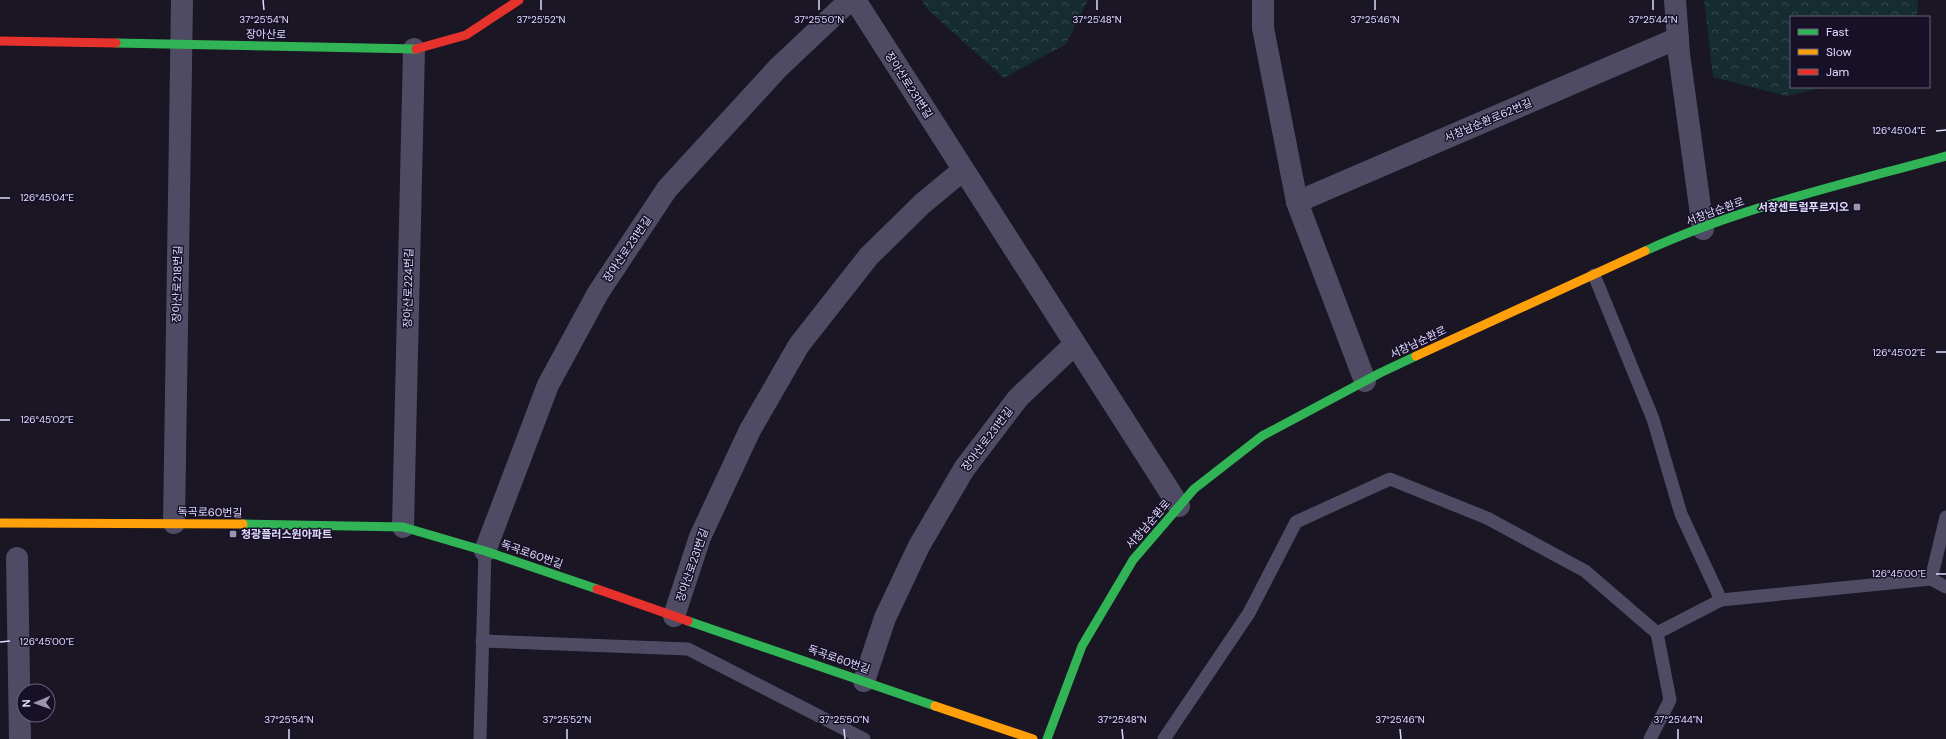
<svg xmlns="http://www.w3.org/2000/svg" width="1946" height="739" viewBox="0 0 1946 739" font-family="'DM Sans','Noto Sans KR',sans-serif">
	<defs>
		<pattern id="forest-crowns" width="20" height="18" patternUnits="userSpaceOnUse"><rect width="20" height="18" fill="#152d30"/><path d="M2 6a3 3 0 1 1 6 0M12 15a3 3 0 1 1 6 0" fill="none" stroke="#374b4f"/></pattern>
	</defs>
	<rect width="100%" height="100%" fill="#1a1623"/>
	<!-- forest -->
	<g fill="url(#forest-crowns)">
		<polygon points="922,0 1088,0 1066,44 1004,78 926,8"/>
		<polygon points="1704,0 1918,0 1917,17 1791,17 1791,87 1826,87 1786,96 1713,77"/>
	</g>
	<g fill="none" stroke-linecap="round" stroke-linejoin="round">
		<!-- lane -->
		<g stroke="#4f4b64" stroke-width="13">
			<polyline points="1946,517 1931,579 1946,587"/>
			<polyline points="1721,600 1931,579"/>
			<polyline points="482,641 688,649 864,739"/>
			<polyline points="480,739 485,551"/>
			<polyline points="1164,739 1249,613 1296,522 1390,479 1487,518 1585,571 1657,633 1721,600 1681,514 1653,419 1594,275"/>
			<polyline points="1650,739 1670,700 1657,633"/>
		</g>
		<!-- street -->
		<g stroke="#4f4b64" stroke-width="22">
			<polyline points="855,0 1179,506"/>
			<polyline points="1263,0 1263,28 1297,202 1365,381"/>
			<polyline points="1675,0 1679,54 1703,229"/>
			<polyline points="1297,202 1678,38"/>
			<polyline points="174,523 182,0"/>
			<polyline points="403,527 414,49"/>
			<polyline points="485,551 548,385 598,293 667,189 778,68 850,0"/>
			<polyline points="17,558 20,739"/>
			<polyline points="674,616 700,537 750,430 799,345 869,256 922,204 963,170"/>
			<polyline points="864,681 885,618 919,546 964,469 1018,398 1075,344"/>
		</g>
		<!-- fast -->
		<g stroke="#30b455" stroke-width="9">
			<polyline points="116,43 416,49"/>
			<path d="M 1645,251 C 1741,207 1845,184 1946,156"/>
			<polyline points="243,524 403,527 485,551 597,589"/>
			<polyline points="688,621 935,706"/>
			<polyline points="1047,739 1082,646 1133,560 1194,489 1262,436 1380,373 1416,356"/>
		</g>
		<!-- slow -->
		<g stroke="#ff9f0a" stroke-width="9">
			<polyline points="1416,356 1645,251"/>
			<polyline points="0,523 243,524"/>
			<polyline points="935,706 1033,739"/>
		</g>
		<!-- jam -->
		<g stroke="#e5322d" stroke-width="9">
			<polyline points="0,41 116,43"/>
			<polyline points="416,49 466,35 519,0"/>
			<polyline points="597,589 688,621"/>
		</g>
	</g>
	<!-- ticks -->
	<path fill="none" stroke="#e0d9fe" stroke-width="1.5" d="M 263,0 L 264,10M 541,0 L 541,10M 819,0 L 819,10M 1097,0 L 1097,10M 1375,0 L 1375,10M 1653,0 L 1653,10M 1936,131 L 1946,130M 0,198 L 10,198M 1936,352 L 1946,352M 0,420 L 10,420M 1936,574 L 1946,574M 0,642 L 10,641M 289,729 L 289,739M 567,729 L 567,739M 844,729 L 845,739M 1122,729 L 1123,739M 1400,729 L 1401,739M 1678,729 L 1678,739"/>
	<!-- markers -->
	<g fill="#9b95b1" stroke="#171128" stroke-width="1.5">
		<rect x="1853" y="203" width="8" height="8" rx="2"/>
		<rect x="229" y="530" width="8" height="8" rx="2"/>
	</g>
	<g text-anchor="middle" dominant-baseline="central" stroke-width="3" stroke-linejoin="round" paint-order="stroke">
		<!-- street labels -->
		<g font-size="11" fill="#e0d9fe" stroke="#171128">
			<text transform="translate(266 34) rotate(1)">장아산로</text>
			<text transform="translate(909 85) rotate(57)">장아산로231번길</text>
			<text transform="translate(1488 120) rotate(-23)">서창남순환로62번길</text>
			<text transform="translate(1715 211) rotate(-20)">서창남순환로</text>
			<text transform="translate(627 249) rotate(-56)">장아산로231번길</text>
			<text transform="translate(177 284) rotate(-89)">장아산로218번길</text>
			<text transform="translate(408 288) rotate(-89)">장아산로224번길</text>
			<text transform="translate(1418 342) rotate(-25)">서창남순환로</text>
			<text transform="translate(987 439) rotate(-53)">장아산로231번길</text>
			<text transform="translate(210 512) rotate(1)">독곡로60번길</text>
			<text transform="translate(1148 524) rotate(-49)">서창남순환로</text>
			<text transform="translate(532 554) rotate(19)">독곡로60번길</text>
			<text transform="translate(692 565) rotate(-71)">장아산로231번길</text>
			<text transform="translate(839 659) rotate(19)">독곡로60번길</text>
		</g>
		<!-- poi labels -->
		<g font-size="11" font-weight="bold" fill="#e0d9fe" stroke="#171128" text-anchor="end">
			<text x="1849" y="207">서창센트럴푸르지오</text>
			<text x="241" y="534" text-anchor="start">청광플러스원아파트</text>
		</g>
	</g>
	<g font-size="10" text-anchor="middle" fill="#e0d9fe" stroke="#171128" stroke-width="3" stroke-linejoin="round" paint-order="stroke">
		<text x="264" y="23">37°25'54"N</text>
		<text x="541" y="23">37°25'52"N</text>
		<text x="819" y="23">37°25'50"N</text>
		<text x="1097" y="23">37°25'48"N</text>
		<text x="1375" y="23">37°25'46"N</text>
		<text x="1653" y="23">37°25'44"N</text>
		<text x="1899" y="134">126°45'04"E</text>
		<text x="47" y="201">126°45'04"E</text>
		<text x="1899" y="356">126°45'02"E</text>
		<text x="47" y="423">126°45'02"E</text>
		<text x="1899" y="577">126°45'00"E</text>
		<text x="47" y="645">126°45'00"E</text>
		<text x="289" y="723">37°25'54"N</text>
		<text x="567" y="723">37°25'52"N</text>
		<text x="844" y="723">37°25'50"N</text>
		<text x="1122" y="723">37°25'48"N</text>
		<text x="1400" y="723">37°25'46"N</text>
		<text x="1678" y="723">37°25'44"N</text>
	</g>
	<!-- legend -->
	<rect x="1790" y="16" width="140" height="72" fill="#171128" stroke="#67617e"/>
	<rect x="1798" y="29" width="20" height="6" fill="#30b455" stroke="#67617e"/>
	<text x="1826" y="36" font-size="12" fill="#e0d9fe">Fast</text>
	<rect x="1798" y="49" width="20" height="6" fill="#ff9f0a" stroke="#67617e"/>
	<text x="1826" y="56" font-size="12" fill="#e0d9fe">Slow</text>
	<rect x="1798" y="69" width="20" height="6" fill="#e5322d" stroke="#67617e"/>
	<text x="1826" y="76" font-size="12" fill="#e0d9fe">Jam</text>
	<!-- north arrow -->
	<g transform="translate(36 703) rotate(268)"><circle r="19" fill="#171128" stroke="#67617e"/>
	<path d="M0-3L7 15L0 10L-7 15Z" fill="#9b95b1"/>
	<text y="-6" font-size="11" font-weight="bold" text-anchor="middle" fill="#e0d9fe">N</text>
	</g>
</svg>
